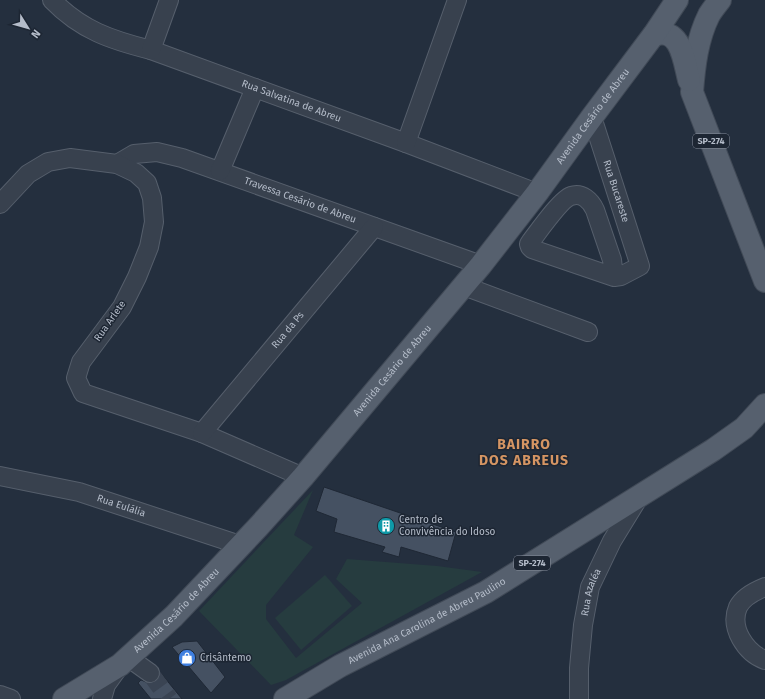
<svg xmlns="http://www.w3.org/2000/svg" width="765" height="699" viewBox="0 0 765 699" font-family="'Fira Sans',sans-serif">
	<rect width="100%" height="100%" fill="#242f3e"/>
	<!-- green -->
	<g fill="#263c3f">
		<polygon points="313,490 294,535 313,547 266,605 266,619 296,658 362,603 336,579 347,559 437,566 482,572 286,680 271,685 199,611"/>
		<polygon points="325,575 352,606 301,650 275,618"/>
	</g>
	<!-- building -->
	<g fill="#455162" stroke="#1f2835">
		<polygon points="324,487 456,532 448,561 401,547 399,557 382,552 385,547 334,532 337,519 316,511"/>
		<polygon points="197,641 225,677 211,693 172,647 182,642"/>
		<polygon points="160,672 182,699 151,699 138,683 141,680 149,683 155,682 159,679"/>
	</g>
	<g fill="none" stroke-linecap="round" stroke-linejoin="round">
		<!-- minor-tunnel -->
		<polyline stroke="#3a4453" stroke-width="18" stroke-dasharray="18 9" stroke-linecap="butt" points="150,673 169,699"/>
		<defs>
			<g id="minor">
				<path id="s1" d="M 52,0 C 81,30 111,40 151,50 L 406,143 L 537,193"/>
				<polyline points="151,50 169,0"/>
				<path id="s2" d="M 592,117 L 640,266 L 621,276 L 614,277 L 532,249 L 530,247 L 529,244 L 531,241 C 538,232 561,199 571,196 C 582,192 591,201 595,210 L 612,260 L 614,277"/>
				<polyline points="406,143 457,0"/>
				<path id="s3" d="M 117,164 L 134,154 L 157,152 L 182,158 L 481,265"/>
				<polyline points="220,171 255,88"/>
				<polyline points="0,204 28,174 48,162 70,158 117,164 136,173 147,183 152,198 154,222 149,247 137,277 122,307 81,362 76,378 83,393 202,433 303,477"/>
				<polyline points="464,286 588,332"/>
				<path id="s4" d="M 202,433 L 374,227"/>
				<path id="s5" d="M 0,476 L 79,492 L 240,545"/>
				<path d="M 765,587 C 755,591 743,597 738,607 C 729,628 746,653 765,660"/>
				<polyline points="129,658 150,673"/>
				<polyline points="0,695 11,699"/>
				<polyline points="102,699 106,685 119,667"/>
				<path id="s6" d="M 579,699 L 579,668 L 583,625 L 590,587 L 612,541 L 639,497"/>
			</g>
			<g id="major">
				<path d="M 720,0 C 716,5 712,10 709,15 C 697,39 694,66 692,92 L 765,281"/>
				<path d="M 654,35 C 681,26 684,61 689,80"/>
				<path id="s7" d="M 64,699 L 120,665 L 174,616 L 259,526 L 303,477 L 481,265 L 537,193 L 592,117 L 655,33 L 677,0"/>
				<path id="s8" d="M 285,699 L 340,666 L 486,592 L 713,450 L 744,428 L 765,405"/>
			</g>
		</defs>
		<!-- minor casing -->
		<use href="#minor" stroke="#565f6c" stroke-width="20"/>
		<!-- major casing -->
		<use href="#major" stroke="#414a57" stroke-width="24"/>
		<!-- minor -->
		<use href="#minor" stroke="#38414e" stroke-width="18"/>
		<!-- major -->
		<use href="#major" stroke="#56606e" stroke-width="22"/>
	</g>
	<!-- icons -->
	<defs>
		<symbol id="building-disc" viewBox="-11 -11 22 22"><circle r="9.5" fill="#0f9aa8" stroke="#1d2633"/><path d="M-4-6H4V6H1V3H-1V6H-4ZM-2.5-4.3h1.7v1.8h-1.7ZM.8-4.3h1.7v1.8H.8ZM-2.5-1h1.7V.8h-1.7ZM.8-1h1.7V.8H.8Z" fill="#fff"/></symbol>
		<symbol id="shop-disc" viewBox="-11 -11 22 22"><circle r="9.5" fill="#3f7fe0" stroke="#1d2633"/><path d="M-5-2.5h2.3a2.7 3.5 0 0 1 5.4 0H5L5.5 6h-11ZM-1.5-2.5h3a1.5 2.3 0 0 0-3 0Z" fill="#fff"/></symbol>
	</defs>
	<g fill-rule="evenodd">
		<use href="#building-disc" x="376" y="516" width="20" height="20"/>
		<use href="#shop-disc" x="177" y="648" width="20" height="20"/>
	</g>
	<g text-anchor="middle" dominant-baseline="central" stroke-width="3" stroke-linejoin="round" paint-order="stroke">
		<!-- shield labels -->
		<g fill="#1d2633" stroke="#878f9c" stroke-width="1">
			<rect x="693" y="134" width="36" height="14" rx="3"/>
			<rect x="514" y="556" width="36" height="14" rx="3"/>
		</g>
		<g font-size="9" font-weight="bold" fill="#b4bcc9">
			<text x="711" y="141">SP-274</text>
			<text x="532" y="563">SP-274</text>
		</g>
		<!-- street labels -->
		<g font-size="10" fill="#b4bcc9" stroke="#1d2633">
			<text stroke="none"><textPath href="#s1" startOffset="262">Rua Salvatina de Abreu</textPath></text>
			<text stroke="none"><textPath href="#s7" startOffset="791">Avenida Cesário de Abreu</textPath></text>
			<text stroke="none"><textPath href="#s2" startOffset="78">Rua Bucareste</textPath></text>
			<text stroke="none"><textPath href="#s3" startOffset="194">Travessa Cesário de Abreu</textPath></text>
			<text transform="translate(110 321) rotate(-55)">Rua Arlete</text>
			<text stroke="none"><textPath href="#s4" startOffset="134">Rua da Ps</textPath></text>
			<text stroke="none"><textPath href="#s7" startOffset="467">Avenida Cesário de Abreu</textPath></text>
			<text stroke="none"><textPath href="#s5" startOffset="125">Rua Eulália</textPath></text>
			<text stroke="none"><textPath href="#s6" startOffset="108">Rua Azaléa</textPath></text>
			<text stroke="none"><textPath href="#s7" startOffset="144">Avenida Cesário de Abreu</textPath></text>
			<text stroke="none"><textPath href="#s8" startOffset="162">Avenida Ana Carolina de Abreu Paulino</textPath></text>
		</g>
		<!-- poi labels -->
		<g font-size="10" fill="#b4bcc9" stroke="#1d2633" text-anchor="start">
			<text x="399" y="520">Centro de<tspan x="399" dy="12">Convivência do Idoso</tspan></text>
			<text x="200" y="658">Crisântemo</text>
		</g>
		<!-- district labels -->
		<g font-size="14" font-weight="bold" letter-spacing="1" fill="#d59563" stroke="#1d2633">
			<text x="524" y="444">BAIRRO<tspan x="524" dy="16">DOS ABREUS</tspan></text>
		</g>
	</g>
	<!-- north arrow -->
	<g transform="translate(28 28) rotate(127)" stroke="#1d2633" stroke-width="3" paint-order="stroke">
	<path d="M0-3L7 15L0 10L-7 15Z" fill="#b4bcc9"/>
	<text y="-6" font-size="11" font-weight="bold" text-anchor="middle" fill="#b4bcc9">N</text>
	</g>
</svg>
